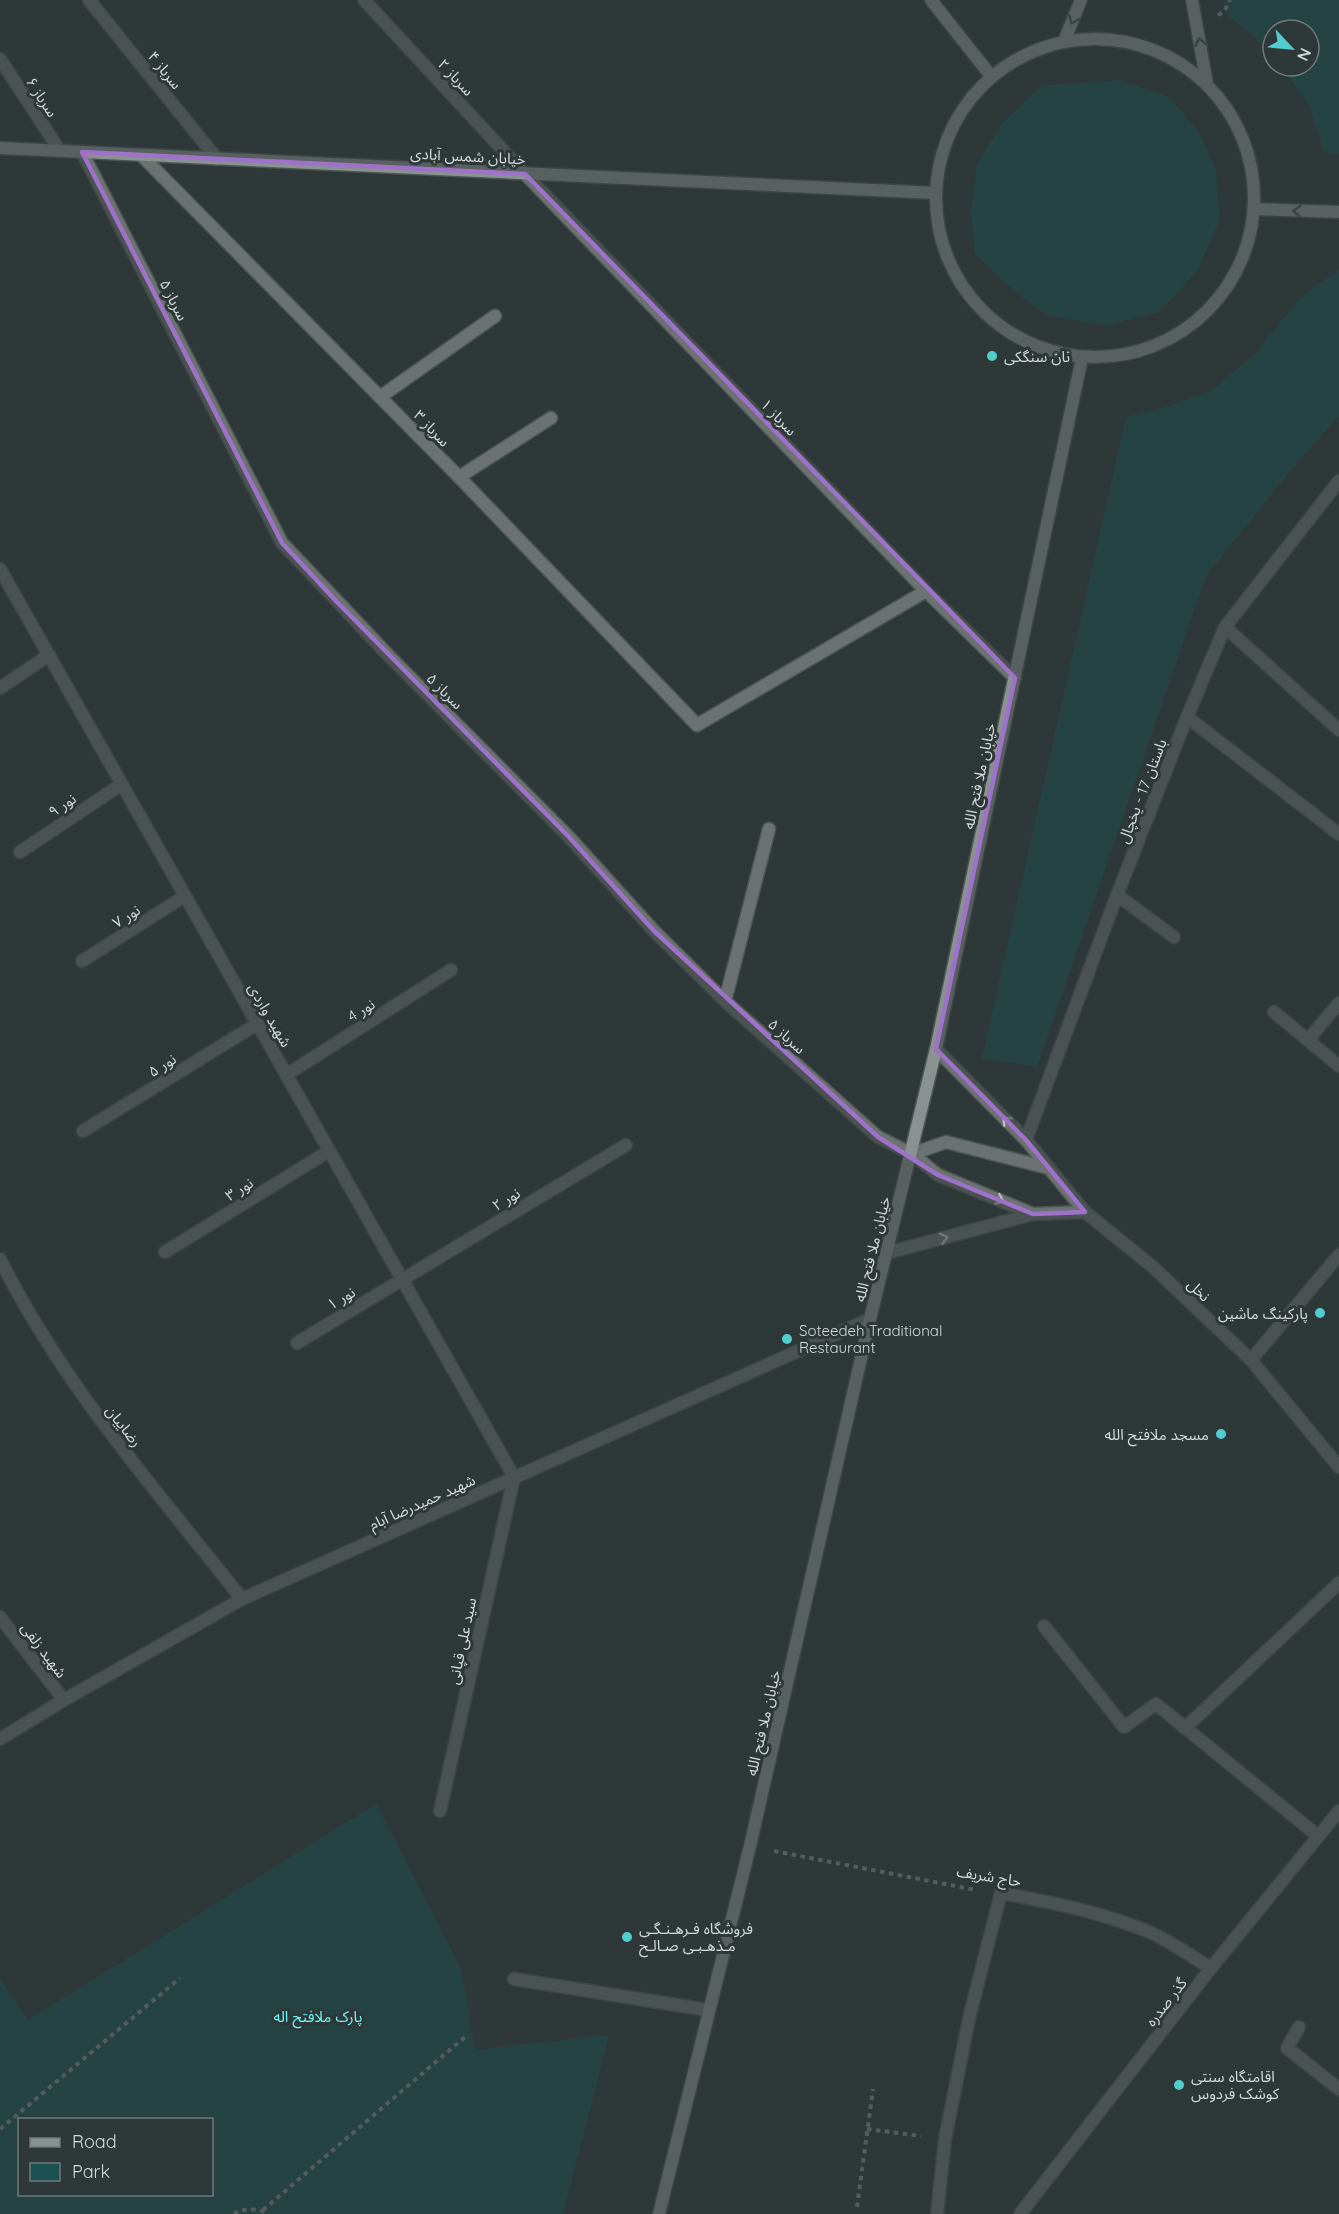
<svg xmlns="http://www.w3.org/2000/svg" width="1339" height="2214" viewBox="0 0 1339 2214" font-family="Quicksand,'Noto Sans Arabic',sans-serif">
	<rect width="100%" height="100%" fill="#2f3838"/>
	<!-- green -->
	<g fill="#1b5152" fill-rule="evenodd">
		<polygon points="1225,0 1339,0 1339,154 1324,152 1309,105 1281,66 1309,66 1309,30 1273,30 1273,57 1253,36 1224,12"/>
		<polygon points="1118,80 1170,97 1201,136 1216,171 1220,219 1197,271 1160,312 1107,325 1046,315 1012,289 975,254 971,213 977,164 1001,125 1041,86"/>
		<polygon points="1339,271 1339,416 1287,475 1206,576 1037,1067 982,1058 1126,417 1170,406 1210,392 1257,352 1293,306 1314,286"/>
		<path d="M 376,1804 L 461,1968 L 475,2050 L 609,2035 L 563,2214 L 0,2214 L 0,1979 L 28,2020 ZM 20,2120 L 212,2120 L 212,2194 L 20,2194 Z"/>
	</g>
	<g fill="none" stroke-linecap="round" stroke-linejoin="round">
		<defs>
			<g id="lane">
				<polyline points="1117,895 1174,937"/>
				<polyline points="1274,1012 1339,1066"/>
				<polyline points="1308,1040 1339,1003"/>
				<polyline points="514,1979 708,2010"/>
				<polyline points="1299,2027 1287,2048 1339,2089"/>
			</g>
			<g id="street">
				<polyline points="89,0 217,159"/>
				<polyline points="364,0 525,174 926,591 1015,678"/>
				<polyline points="0,59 60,151"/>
				<polyline points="82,152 282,543 390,657 568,836 654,931 725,1001 878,1137 912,1154 938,1175 1033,1214"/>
				<polyline points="141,155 459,477 697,725 926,591"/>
				<polyline points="380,397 495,316"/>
				<polyline points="459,477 551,418"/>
				<polyline points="0,569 514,1477 440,1811"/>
				<polyline points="1225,627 1339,730"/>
				<polyline points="0,688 49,655"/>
				<polyline points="1187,717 1339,834"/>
				<polyline points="20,852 122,784"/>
				<polyline points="82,961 185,896"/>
				<polyline points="725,1001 769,829"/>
				<polyline points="936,1049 1026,1140 1085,1212 1153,1267 1251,1360 1339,1467"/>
				<polyline points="286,1075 451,970"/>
				<polyline points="83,1131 257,1024"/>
				<polyline points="1026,1140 1117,895 1187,717 1225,627 1339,481"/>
				<polyline points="912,1154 946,1142 1048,1168"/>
				<polyline points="165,1252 329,1151"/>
				<polyline points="887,1253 1033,1214 1085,1212"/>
				<path d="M 0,1259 C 62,1384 156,1490 242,1599"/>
				<polyline points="297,1343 626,1145"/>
				<polyline points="1251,1360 1339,1255"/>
				<polyline points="0,1617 64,1700"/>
				<polyline points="1044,1626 1124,1727 1156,1704 1318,1836"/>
				<polyline points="1185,1728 1339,1583"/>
				<polyline points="0,1739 64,1700 242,1599 870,1319"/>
				<path d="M 937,2214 L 945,2139 L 970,2014 L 1001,1893 C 1051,1902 1100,1912 1147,1931 C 1169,1940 1190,1956 1211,1968"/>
				<polyline points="1020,2214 1211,1968 1339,1811"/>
			</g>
			<g id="secondary">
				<polyline points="931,0 991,76"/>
				<polyline points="1192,0 1207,84"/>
				<circle cx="1095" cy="198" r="159"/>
				<polyline points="1064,41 1081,0"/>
				<polyline points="0,148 935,193"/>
				<polyline points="1254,209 1339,212"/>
				<polyline points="659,2214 750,1846 870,1319 936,1049 1082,358"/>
			</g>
		</defs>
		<!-- lane casing -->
		<use href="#lane" stroke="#4d5555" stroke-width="15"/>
		<!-- street casing -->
		<use href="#street" stroke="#4d5555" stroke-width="15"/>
		<!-- secondary casing -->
		<use href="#secondary" stroke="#4d5555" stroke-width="15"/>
		<!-- path -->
		<g stroke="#808787" stroke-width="4" stroke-dasharray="4.5 4.5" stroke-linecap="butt">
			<polyline points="1218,15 1224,12 1230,0"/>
			<polyline points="774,1851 976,1890"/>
			<polyline points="0,2129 180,1978"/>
			<polyline points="867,2129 921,2136"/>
			<polyline points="857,2207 873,2089"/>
			<polyline points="263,2210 465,2037"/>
			<path d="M 234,2214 C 242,2208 260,2208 268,2214"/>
		</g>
		<!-- lane -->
		<use href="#lane" stroke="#6c7171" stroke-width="12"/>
		<!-- street -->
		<use href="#street" stroke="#6c7171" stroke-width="12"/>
		<!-- secondary -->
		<use href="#secondary" stroke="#8a9191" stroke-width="12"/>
	</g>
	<!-- one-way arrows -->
	<defs><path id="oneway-chevron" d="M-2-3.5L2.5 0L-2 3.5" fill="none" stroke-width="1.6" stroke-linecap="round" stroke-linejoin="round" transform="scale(1.5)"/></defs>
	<g stroke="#464e4e">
		<use href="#oneway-chevron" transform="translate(1073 20) rotate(113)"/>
		<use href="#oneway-chevron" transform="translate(1200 42) rotate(-100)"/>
		<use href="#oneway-chevron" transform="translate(1297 211) rotate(-178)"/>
	</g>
	<g stroke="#bac0c0">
		<use href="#oneway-chevron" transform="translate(1006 1120) rotate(-134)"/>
		<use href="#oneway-chevron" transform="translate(1000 1200) rotate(23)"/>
		<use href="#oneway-chevron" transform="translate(944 1238) rotate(-14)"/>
	</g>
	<!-- marked area -->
	<path d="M0 0H1339V2214H0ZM 82,152 L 525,174 L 1015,678 L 936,1049 L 1026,1140 L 1085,1212 L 1033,1214 L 938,1175 L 878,1137 L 654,931 L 568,836 L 336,601 L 282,543 Z" fill="#2f3838" fill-opacity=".55" fill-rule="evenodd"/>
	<path fill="none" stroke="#9f72ca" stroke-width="4.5" stroke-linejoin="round" d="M 82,152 L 525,174 L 1015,678 L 936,1049 L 1026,1140 L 1085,1212 L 1033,1214 L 938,1175 L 878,1137 L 654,931 L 568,836 L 336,601 L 282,543 Z"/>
	<!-- markers -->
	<g fill="#52cdcf" stroke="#2f3838" stroke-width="2">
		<circle cx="992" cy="356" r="6"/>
		<circle cx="1320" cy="1313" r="6"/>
		<circle cx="787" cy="1339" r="6"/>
		<circle cx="1221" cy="1434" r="6"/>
		<circle cx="627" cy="1937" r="6"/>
		<circle cx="1179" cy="2085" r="6"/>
	</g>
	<g text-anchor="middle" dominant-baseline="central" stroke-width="6" stroke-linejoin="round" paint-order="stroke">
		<!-- street labels -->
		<g font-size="15" fill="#d4dada" stroke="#2f3838">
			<text transform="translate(165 70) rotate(51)">سرباز ۴</text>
			<text transform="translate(456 77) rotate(47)">سرباز ۲</text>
			<text transform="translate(42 97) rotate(57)">سرباز ۶</text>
			<text transform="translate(468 156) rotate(3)">خیابان شمس آبادی</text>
			<text transform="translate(174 300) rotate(63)">سرباز ۵</text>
			<text transform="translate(779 417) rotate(46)">سرباز ۱</text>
			<text transform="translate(432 428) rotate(46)">سرباز ۳</text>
			<text transform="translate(445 691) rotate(45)">سرباز ۵</text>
			<text transform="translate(979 776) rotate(-78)">خیابان ملا فتح الله</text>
			<text transform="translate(1142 791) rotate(-69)">باستان 17 - یخچال</text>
			<text transform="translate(62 805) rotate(-34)">نور ۹</text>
			<text transform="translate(126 916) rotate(-32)">نور ۷</text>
			<text transform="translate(361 1010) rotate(-32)">نور 4</text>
			<text transform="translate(270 1015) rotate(60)">شهید واردی</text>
			<text transform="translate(787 1036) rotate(42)">سرباز ۵</text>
			<text transform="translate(162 1065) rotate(-32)">نور ۵</text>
			<text transform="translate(239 1189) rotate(-32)">نور ۳</text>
			<text transform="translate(506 1199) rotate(-31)">نور ۲</text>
			<text transform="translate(872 1249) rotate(-76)">خیابان ملا فتح الله</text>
			<text transform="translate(1199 1290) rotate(44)">نخل</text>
			<text transform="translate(341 1298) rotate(-31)">نور ۱</text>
			<text transform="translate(124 1426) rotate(52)">رضاییان</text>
			<text transform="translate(422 1502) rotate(-24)">شهید حمیدرضا آبام</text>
			<text transform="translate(462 1641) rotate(-78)">سید علی قپانی</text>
			<text transform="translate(44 1650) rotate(53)">شهید زلفی</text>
			<text transform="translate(763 1723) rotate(-77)">خیابان ملا فتح الله</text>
			<text transform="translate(989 1876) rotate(9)">حاج شریف</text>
			<text transform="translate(1166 2002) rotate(-52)">گذر صدره</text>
		</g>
		<!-- poi labels -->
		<g font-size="15" fill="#d4dada" stroke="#2f3838" text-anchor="start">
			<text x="1004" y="356">نان سنگکی</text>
			<text x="1308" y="1313" text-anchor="end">پارکینگ ماشین</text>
			<text x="799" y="1330">Soteedeh Traditional<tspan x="799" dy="17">Restaurant</tspan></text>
			<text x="1209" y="1434" text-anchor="end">مسجد ملافتح الله</text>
			<text x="639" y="1928">فروشگاه فـرهـنـگـی<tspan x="639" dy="17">مـذهـبـی صـالـح</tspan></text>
			<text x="1191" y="2076">اقامتگاه سنتی<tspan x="1191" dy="17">کوشک فردوس</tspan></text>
		</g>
		<!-- park labels -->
		<g font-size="15" fill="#6cf9fb" stroke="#2f3838">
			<text x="318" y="2016">پارک ملافتح اله</text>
		</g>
	</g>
	<!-- legend -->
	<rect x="18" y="2118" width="195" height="78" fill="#2f3838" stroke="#717979" stroke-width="1.5"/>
	<rect x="30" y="2138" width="30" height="9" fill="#8a9191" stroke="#717979" stroke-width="1.5"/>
	<text x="72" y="2148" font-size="18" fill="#d4dada">Road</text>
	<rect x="30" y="2163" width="30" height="18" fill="#1b5152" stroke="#717979" stroke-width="1.5"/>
	<text x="72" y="2178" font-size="18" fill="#d4dada">Park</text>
	<!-- north arrow -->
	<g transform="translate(1291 48) rotate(116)"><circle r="28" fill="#2f3838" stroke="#717979" stroke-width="1.5"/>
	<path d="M0-4.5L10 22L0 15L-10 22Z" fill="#52cdcf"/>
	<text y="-9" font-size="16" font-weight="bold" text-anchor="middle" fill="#d4dada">N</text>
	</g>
</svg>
